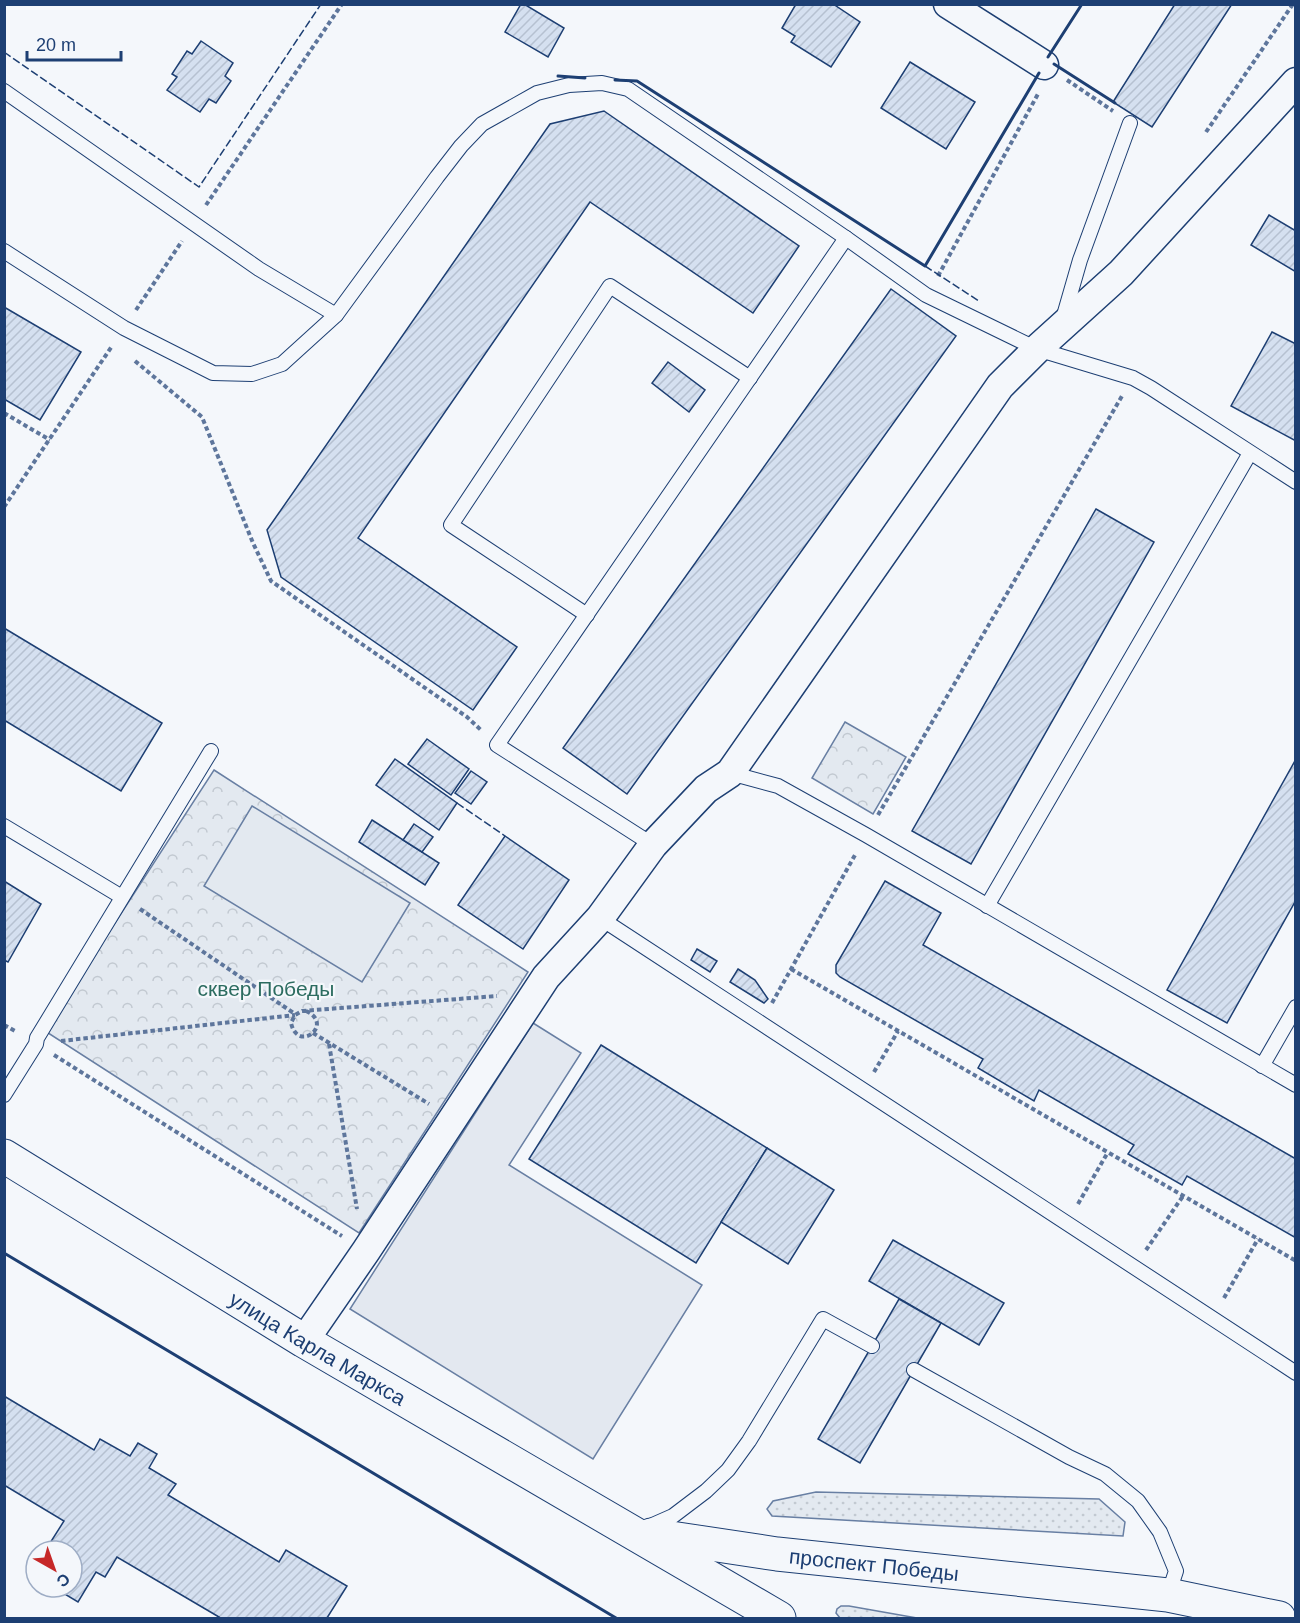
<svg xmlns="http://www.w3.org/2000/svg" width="1300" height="1623" viewBox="0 0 1300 1623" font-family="Arial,sans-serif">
	<defs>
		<pattern id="grass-dots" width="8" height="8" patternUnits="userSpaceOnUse" patternTransform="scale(1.5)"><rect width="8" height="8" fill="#e3e9f0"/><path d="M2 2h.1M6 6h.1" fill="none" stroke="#c2c9d1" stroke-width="1.8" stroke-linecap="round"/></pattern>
		<pattern id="forest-crowns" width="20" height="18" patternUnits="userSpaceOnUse" patternTransform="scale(1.5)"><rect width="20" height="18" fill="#e3e9f0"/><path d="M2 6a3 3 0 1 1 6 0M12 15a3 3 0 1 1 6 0" fill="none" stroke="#c2c9d1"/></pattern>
		<pattern id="building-hatch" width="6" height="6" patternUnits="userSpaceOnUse" patternTransform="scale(1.5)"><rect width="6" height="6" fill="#d5e0f0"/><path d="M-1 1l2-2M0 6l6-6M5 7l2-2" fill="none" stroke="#b6c1d1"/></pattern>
	</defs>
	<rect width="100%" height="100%" fill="#f4f7fb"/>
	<!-- grass -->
	<g fill="url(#grass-dots)" stroke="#687fa3" stroke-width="1.5">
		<polygon points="816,1492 1099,1499 1125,1522 1123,1536 772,1516 767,1509 773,1501"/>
		<polygon points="841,1606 849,1606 917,1618 840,1618 836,1613 837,1609"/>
	</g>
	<!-- forest -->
	<g fill="url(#forest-crowns)" stroke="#687fa3" stroke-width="1.5">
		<polygon points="845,722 906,757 873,814 812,778"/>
		<polygon points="214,770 528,972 359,1233 45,1031"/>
	</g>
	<!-- pitch -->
	<polygon fill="#e3e9f0" stroke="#687fa3" stroke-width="1.5" points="252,806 410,903 362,982 204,886"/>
	<!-- parking -->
	<polygon fill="#e3e8f0" stroke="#687fa3" stroke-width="1.5" points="533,1023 581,1053 509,1165 702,1285 593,1459 350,1309"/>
	<!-- building -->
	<g fill="url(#building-hatch)" stroke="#1d3f73" stroke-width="1.5">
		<polygon points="521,4 524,4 564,28 548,57 505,32"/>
		<polygon points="796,4 833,4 860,22 831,67 791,42 795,36 782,28"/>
		<polygon points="1175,4 1232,4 1152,127 1113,102"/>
		<polygon points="201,41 233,63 225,76 231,81 216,103 209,99 200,112 167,90 177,77 172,74 187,51 192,54"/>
		<polygon points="910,62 975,102 946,149 881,108"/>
		<polygon points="604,111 799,246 753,313 590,202 358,538 517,647 473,710 281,577 267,530 550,124"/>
		<polygon points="1269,215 1296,231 1296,272 1251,245"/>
		<polygon points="891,289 956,336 627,794 563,748"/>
		<polygon points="4,307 81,352 40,420 4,399"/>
		<polygon points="1272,332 1296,344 1296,441 1231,406"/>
		<polygon points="668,362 705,390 689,412 652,383"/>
		<polygon points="1096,509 1154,542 971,864 912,831"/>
		<polygon points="4,628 162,723 121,791 4,720"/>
		<polygon points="427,739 469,769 451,795 408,764"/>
		<polygon points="395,759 457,803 439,830 376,785"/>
		<polygon points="1296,759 1296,900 1227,1023 1167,990"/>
		<polygon points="471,771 487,782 471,804 455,793"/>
		<polygon points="372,820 439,863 425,885 359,842"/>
		<polygon points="414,824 433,837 422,852 403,840"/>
		<polygon points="505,836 569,880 523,949 458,905"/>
		<polygon points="4,881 41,904 8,962 4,960"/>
		<polygon points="885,881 941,913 923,945 1296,1159 1296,1238 1187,1176 1182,1185 1128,1154 1134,1145 1039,1090 1034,1101 978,1068 983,1059 840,977 836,973 836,965"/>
		<polygon points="697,949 717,961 710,972 691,960"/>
		<polygon points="738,969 755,980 768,999 764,1003 730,982"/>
		<polygon points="601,1045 767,1148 696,1263 529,1159"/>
		<polygon points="767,1148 834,1190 788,1264 721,1222"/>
		<polygon points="893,1240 1004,1303 979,1345 869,1281"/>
		<polygon points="899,1299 941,1323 860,1463 818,1439"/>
		<polygon points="4,1396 94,1450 100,1439 130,1456 138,1443 157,1454 149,1468 176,1484 168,1495 279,1562 286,1550 347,1586 327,1618 218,1618 219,1617 117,1557 105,1577 96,1572 78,1602 53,1587 72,1587 72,1551 52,1551 55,1546 50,1543 64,1521 4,1485"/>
	</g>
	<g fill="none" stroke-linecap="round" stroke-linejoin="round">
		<defs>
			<g id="service">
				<polyline points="4,91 259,269 336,315"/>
				<polyline points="4,251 124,328 213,373 252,374 282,364 336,315 437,177 461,146 482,124 537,93 569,85 602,83 628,89 846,238 926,295 1037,349 1133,378 1151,388 1296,482"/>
				<polyline points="1063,319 1080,260 1130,123"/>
				<polyline points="587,615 451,525 610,286 750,378"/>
				<polyline points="730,773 778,786 866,835 1296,1085"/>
				<polyline points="4,826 122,897"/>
				<polyline points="653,845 497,745 846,238"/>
				<polyline points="987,906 1250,453"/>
				<polyline points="600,918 1296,1373"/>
				<polyline points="1262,1066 1296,1007"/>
				<polyline points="4,1095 36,1044 37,1038 211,751"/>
				<polyline points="914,1370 1069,1457 1105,1474 1138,1501 1160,1532 1176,1571 1168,1595"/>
				<polyline points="648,1527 673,1516 706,1491 728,1470 749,1441 823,1319 872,1346"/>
			</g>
			<g id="minor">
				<polyline points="948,4 1044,65"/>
				<polyline points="304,1341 366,1251 546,977 600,918 653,845 706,789 730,773 1000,386 1037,349 1121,273 1296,82"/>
			</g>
			<g id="primary">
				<path id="s1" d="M 4,1156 L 304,1341 L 779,1618"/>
				<path id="s2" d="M 651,1535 L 777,1554 L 1168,1595 L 1279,1618"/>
			</g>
		</defs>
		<!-- service casing -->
		<use href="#service" stroke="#1d3f73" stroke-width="16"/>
		<!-- minor casing -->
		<use href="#minor" stroke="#1d3f73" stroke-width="31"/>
		<!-- primary casing -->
		<use href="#primary" stroke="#1d3f73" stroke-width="35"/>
		<!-- path -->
		<g stroke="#5e769c" stroke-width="4" stroke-dasharray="4.5 3" stroke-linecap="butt">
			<polyline points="1067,80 1113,111"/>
			<polyline points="1206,132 1293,4"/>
			<polyline points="206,205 342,4"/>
			<polyline points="938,276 1038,94"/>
			<polyline points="136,310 182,241"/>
			<polyline points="135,361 202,417 253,543 271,581 467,717 482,731"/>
			<polyline points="4,413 50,440"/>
			<polyline points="4,507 112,346"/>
			<polyline points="878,815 1122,396"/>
			<polyline points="140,909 295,1014"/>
			<polyline points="791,969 1296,1261"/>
			<polyline points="772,1003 855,855"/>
			<path d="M 306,1011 C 335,1024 298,1054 291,1023 L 295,1015 L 302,1011 L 497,996"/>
			<polyline points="4,1025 17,1032"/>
			<polyline points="313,1033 429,1104"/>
			<polyline points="61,1041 295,1015"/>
			<polyline points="329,1044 357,1209"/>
			<polyline points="54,1055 342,1236"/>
			<polyline points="874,1072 898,1031"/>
			<polyline points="1078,1204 1108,1152"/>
			<polyline points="1146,1250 1183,1196"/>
			<polyline points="1224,1298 1258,1239"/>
		</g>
		<!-- service -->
		<use href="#service" stroke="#f4f7fb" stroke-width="14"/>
		<!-- minor -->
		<use href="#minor" stroke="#f4f7fb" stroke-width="28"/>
		<!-- primary -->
		<use href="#primary" stroke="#f4f7fb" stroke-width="33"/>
		<!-- fence -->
		<g stroke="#1d3f73" stroke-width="1.5" stroke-dasharray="8 3" stroke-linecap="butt">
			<polyline points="4,52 199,187 321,4"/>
			<polyline points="925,266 979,301"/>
			<polyline points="457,803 505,836"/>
		</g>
		<!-- wall -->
		<g stroke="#1d3f73" stroke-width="3">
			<polyline points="1048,57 1082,4"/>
			<polyline points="1054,64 1115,103"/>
			<polyline points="558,76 585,78"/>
			<polyline points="615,80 637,81 925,266 1039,73"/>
			<polyline points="4,1253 616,1618"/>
		</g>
	</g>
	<g text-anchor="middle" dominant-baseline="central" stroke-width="4.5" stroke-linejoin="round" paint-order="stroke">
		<!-- park labels -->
		<g font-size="21" fill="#2c6c60" stroke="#f4f7fb">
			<text x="266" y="988">сквер Победы</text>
		</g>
		<!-- street labels -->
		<g font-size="21" fill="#1d3f73" stroke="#f4f7fb">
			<text stroke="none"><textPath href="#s1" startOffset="368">улица Карла Маркса</textPath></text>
			<text stroke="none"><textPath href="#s2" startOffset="225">проспект Победы</textPath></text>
		</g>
	</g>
	<!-- border -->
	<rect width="1300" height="1623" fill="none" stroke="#1d3f73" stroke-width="12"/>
	<!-- north arrow -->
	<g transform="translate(54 1569) rotate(140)"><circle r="28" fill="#f4f7fb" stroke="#9eadc5" stroke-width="1.5"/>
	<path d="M0-4.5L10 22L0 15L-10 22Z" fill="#c62828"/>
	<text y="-9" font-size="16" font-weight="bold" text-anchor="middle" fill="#1d3f73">С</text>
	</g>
	<!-- scale -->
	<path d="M27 51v9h94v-9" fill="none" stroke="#1d3f73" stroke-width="3"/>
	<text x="36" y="51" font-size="18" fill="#1d3f73" stroke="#f4f7fb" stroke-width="4.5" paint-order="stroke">20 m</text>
</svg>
